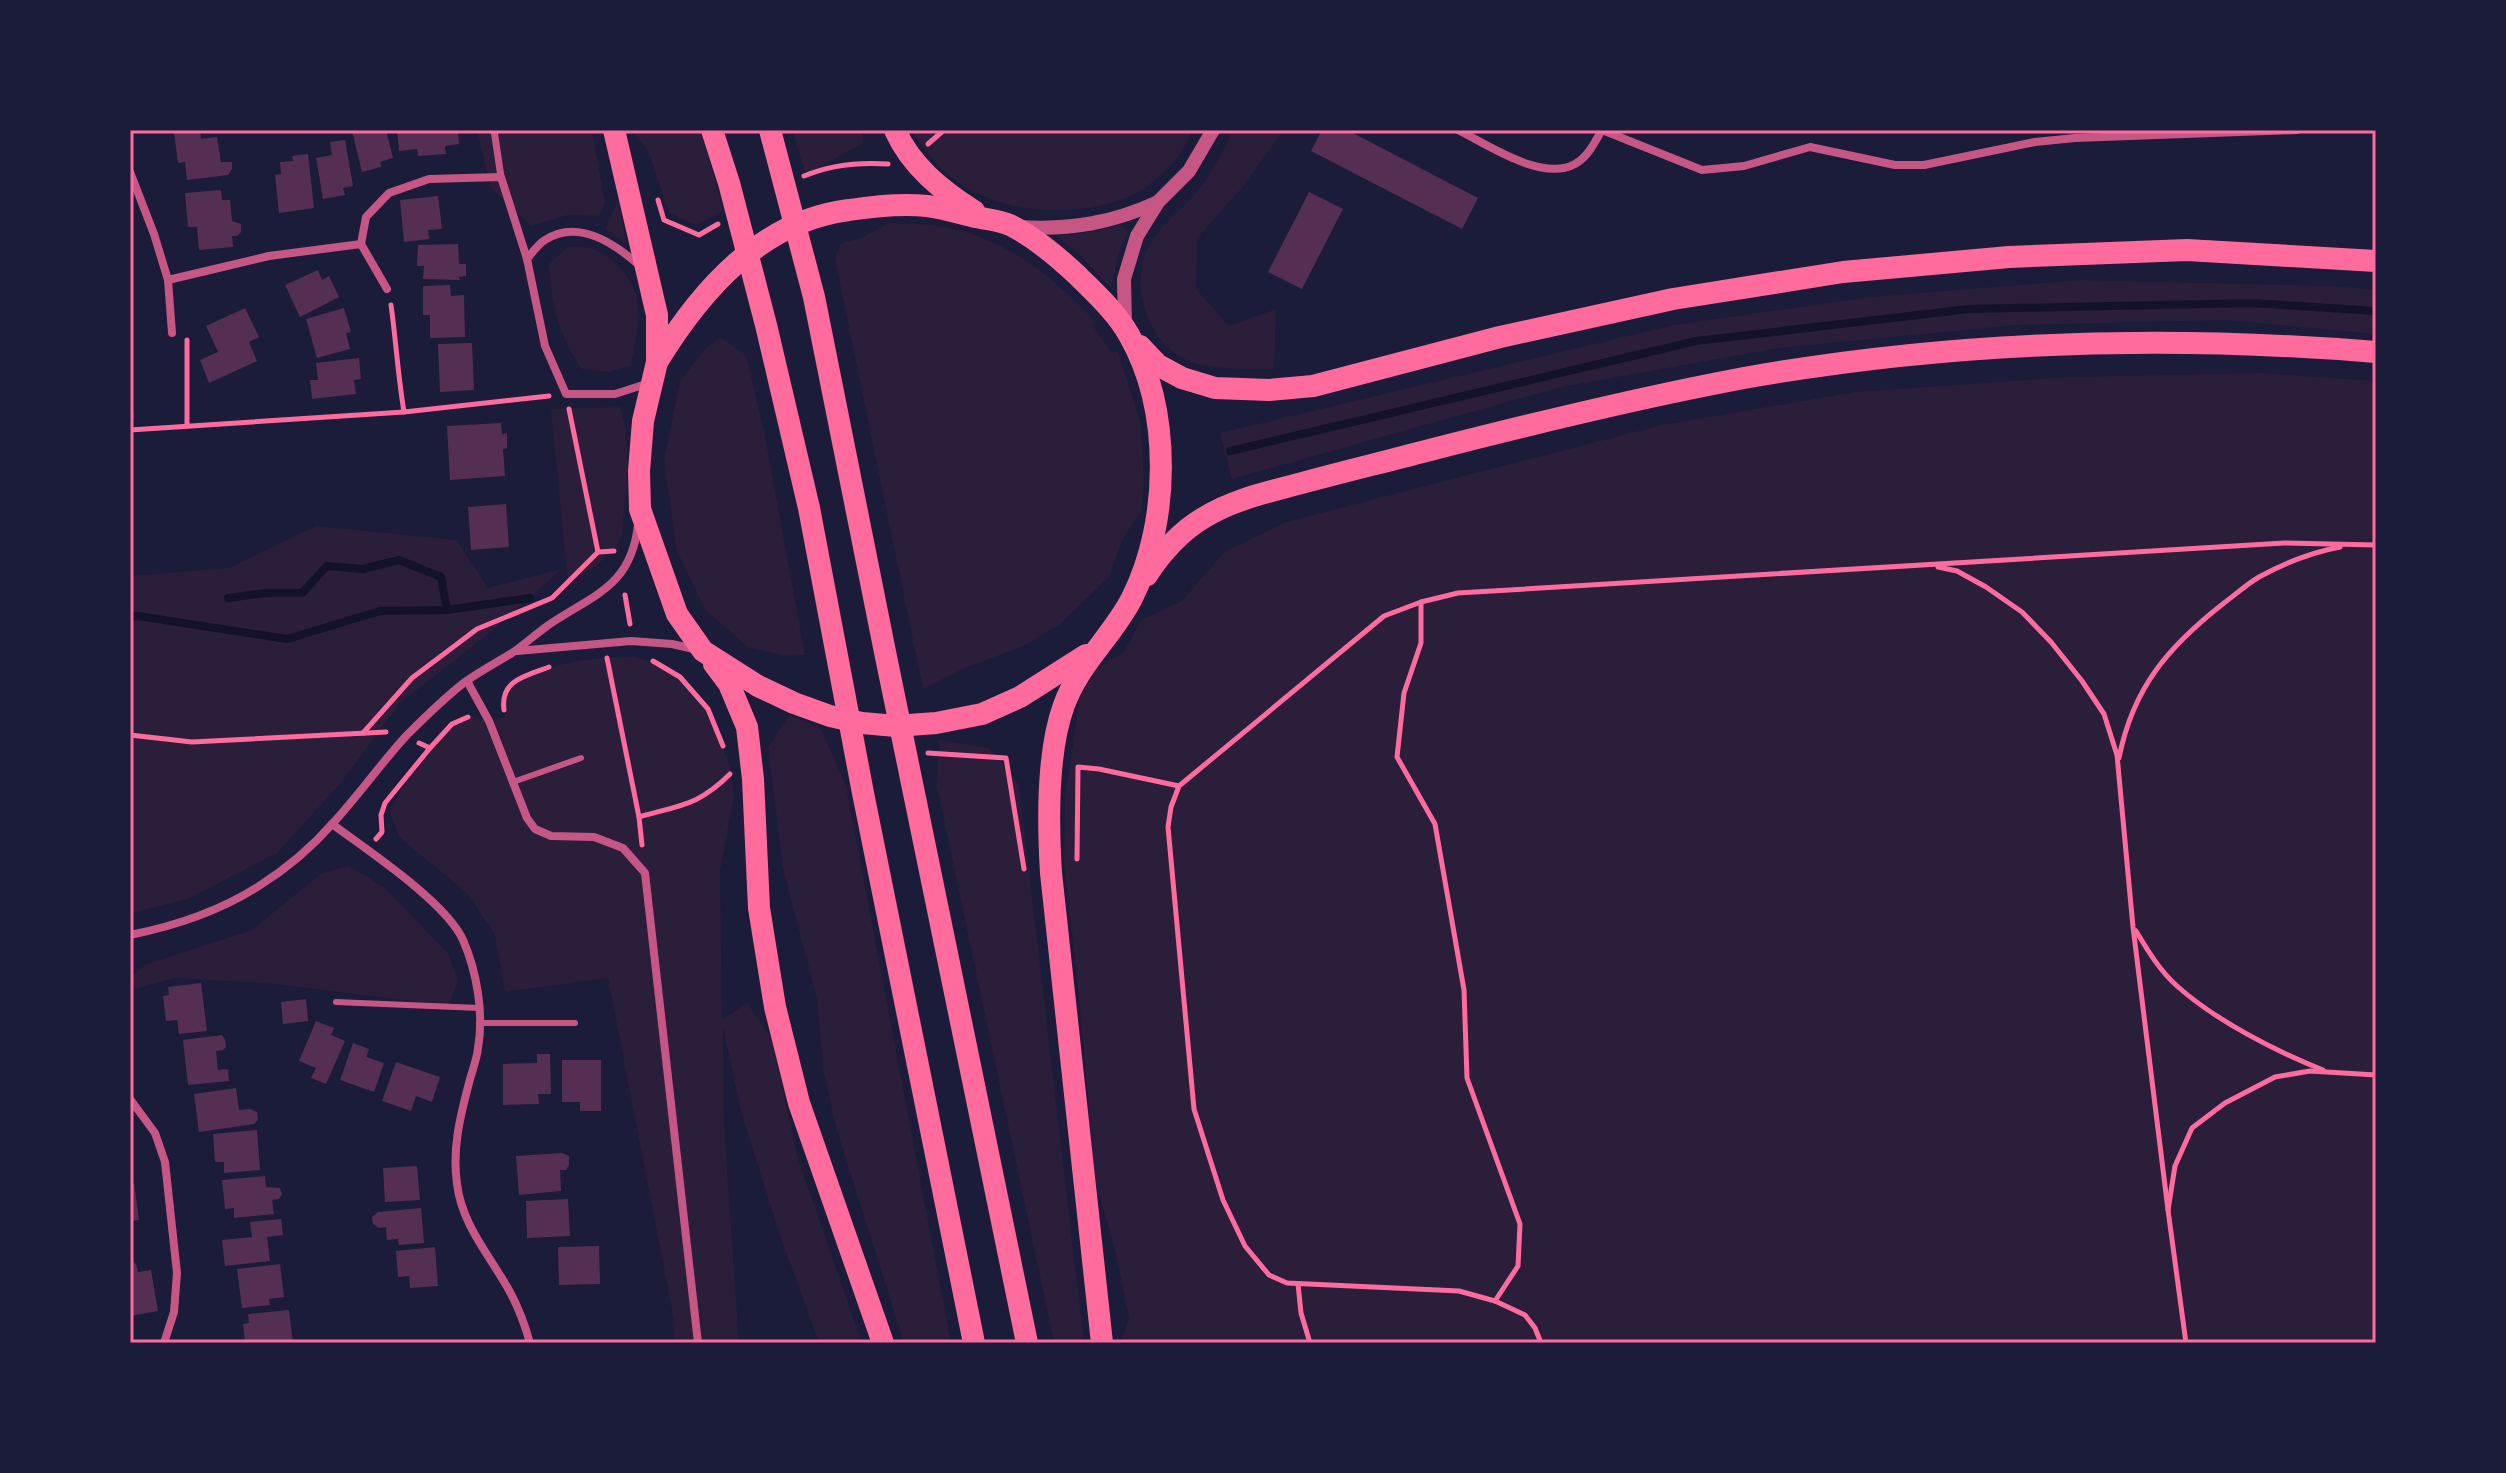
<svg xmlns="http://www.w3.org/2000/svg" width="2506" height="1473" viewBox="0 0 2506 1473" font-family="Arial,sans-serif">
	<rect width="100%" height="100%" fill="#1b1b3a"/>
	<!-- green -->
	<g fill="#2a1e3b">
		<polygon points="477,130 592,130 605,203 599,216 568,215 531,226 491,188"/>
		<polygon points="631,130 702,130 723,211 696,225 669,213 649,152"/>
		<polygon points="792,130 863,130 863,143 806,175"/>
		<path d="M 910,130 L 1193,130 C 1188,139 1184,149 1178,157 C 1171,166 1148,188 1137,193 C 1087,217 1020,216 970,190 C 947,178 925,151 910,130 Z"/>
		<path d="M 1233,130 L 1284,130 L 1241,189 L 1197,238 L 1196,289 L 1229,326 L 1276,309 L 1274,369 C 1248,369 1218,370 1194,363 C 1150,349 1129,290 1147,250 C 1158,226 1179,213 1195,194 C 1211,176 1223,151 1233,130 Z"/>
		<polygon points="618,201 627,244 605,229"/>
		<path d="M 889,223 C 905,224 922,223 939,226 C 1004,237 1051,274 1095,321 L 1093,326 L 1111,352 L 1118,352 L 1140,421 L 1144,481 L 1141,511 L 1123,538 L 1109,577 L 1060,624 L 1024,646 L 965,668 L 923,689 L 835,259 L 841,243 L 861,238 Z"/>
		<polygon points="1120,224 1128,231 1120,249 1111,288 1081,256 1057,236 1097,231"/>
		<path d="M 568,247 C 576,247 586,246 593,249 C 611,255 631,276 636,295 C 641,317 635,343 631,365 L 609,372 L 582,369 C 559,337 551,303 549,264 Z"/>
		<polygon points="2080,280 2333,286 2376,290 2376,334 2225,320 2017,325 1779,348 1561,387 1232,479 1220,433 1674,325 1870,297"/>
		<polygon points="720,337 746,355 764,431 805,655 788,656 749,648 705,610 677,551 664,461 680,381 705,349"/>
		<polygon points="2261,373 2376,381 2376,1343 1121,1343 1129,1318 1114,1245 1096,1184 1076,965 1064,864 1065,797 1080,698 1097,668 1124,652 1141,620 1182,601 1224,552 1286,522 1662,425 1855,392 2068,377"/>
		<path d="M 620,407 C 631,442 628,483 623,520 C 623,525 623,533 621,538 C 611,557 586,574 568,582 L 551,409 Z"/>
		<polygon points="316,526 456,540 488,588 562,569 487,635 400,703 340,784 277,853 188,899 130,913 130,576 229,568"/>
		<path d="M 633,657 L 660,664 L 680,677 L 713,716 L 731,772 L 734,796 L 720,871 L 722,1020 L 747,1003 L 771,1037 L 798,1159 L 862,1343 L 819,1343 L 780,1235 L 741,1112 L 723,1027 L 724,1125 L 739,1343 L 675,1343 L 674,1320 L 608,978 L 505,992 L 495,935 L 468,894 L 399,837 L 390,811 L 403,786 L 452,724 L 472,716 L 489,721 L 505,717 L 503,706 L 507,687 C 556,662 578,658 633,657 Z"/>
		<polygon points="790,715 821,729 846,786 951,1343 904,1343 836,1127 823,1069 818,1003 783,868 768,747"/>
		<polygon points="939,740 989,748 1019,785 1084,1343 1054,1343 937,787"/>
		<polygon points="349,866 384,887 448,953 458,981 448,1007 436,1004 276,984 175,978 130,990 130,978 145,965 252,930 322,873"/>
	</g>
	<g fill="none" stroke-linecap="round" stroke-linejoin="round">
		<!-- stream -->
		<g stroke="#12122b" stroke-width="8">
			<polyline points="1230,451 1696,341 1969,309 2252,303 2376,311"/>
			<polyline points="228,598 266,593 302,593 327,566 363,569 399,560 441,577 447,610"/>
			<polyline points="130,617 138,616 287,639 380,611 447,610 530,598"/>
		</g>
	</g>
	<!-- building -->
	<g fill="#542f53">
		<polygon points="200,130 201,139 217,137 221,162 232,162 232,169 228,175 187,180 185,162 178,163 174,132"/>
		<polygon points="386,130 393,158 380,162 381,167 362,172 352,131"/>
		<polygon points="397,130 458,130 459,144 445,146 446,154 418,156 417,149 399,151"/>
		<polygon points="1322,130 1347,130 1478,198 1462,229 1311,151"/>
		<polygon points="345,140 353,186 343,188 345,195 323,199 316,158 332,155 330,142"/>
		<polygon points="308,154 314,208 279,213 275,175 281,174 280,162 293,161 292,156"/>
		<polygon points="221,190 222,200 230,200 232,221 241,224 241,232 237,236 232,236 233,247 199,250 197,227 188,227 185,193"/>
		<polygon points="1309,192 1343,209 1302,289 1268,272"/>
		<polygon points="438,196 442,229 428,230 429,239 404,242 400,200"/>
		<polygon points="458,244 459,264 466,264 466,276 459,277 460,280 423,279 424,266 417,266 418,245"/>
		<polygon points="318,270 322,280 329,276 339,297 300,317 285,285"/>
		<polygon points="450,285 451,296 464,295 465,337 430,338 430,315 423,315 423,286"/>
		<polygon points="245,308 259,337 249,342 257,361 209,383 200,360 218,352 206,326"/>
		<polygon points="344,308 351,332 346,333 350,349 317,358 306,319"/>
		<polygon points="472,343 474,390 440,392 438,344"/>
		<polygon points="359,358 361,379 354,380 356,394 312,399 310,380 318,380 316,363"/>
		<polygon points="130,398 132,398 134,418 130,419"/>
		<polygon points="501,423 502,434 507,433 507,448 503,449 505,476 450,480 447,426"/>
		<polygon points="506,504 509,547 471,550 468,507"/>
		<polygon points="201,983 207,1031 179,1034 177,1020 166,1021 163,996 169,995 168,987"/>
		<polygon points="306,999 308,1021 283,1024 281,1002"/>
		<polygon points="316,1021 334,1028 331,1035 345,1041 326,1084 311,1078 316,1068 299,1061"/>
		<polygon points="222,1035 225,1040 226,1047 223,1050 216,1051 218,1070 228,1069 229,1081 188,1085 183,1040"/>
		<polygon points="353,1043 369,1049 366,1057 384,1063 374,1092 340,1080"/>
		<polygon points="537,1054 550,1054 551,1094 538,1094 539,1104 503,1105 503,1064 537,1063"/>
		<polygon points="562,1060 601,1060 601,1111 580,1111 580,1102 562,1102"/>
		<polygon points="396,1062 440,1077 432,1102 416,1096 411,1111 382,1101"/>
		<polygon points="236,1088 239,1110 250,1109 257,1112 258,1120 254,1124 199,1132 194,1094"/>
		<polygon points="257,1130 260,1170 224,1173 224,1162 215,1162 213,1134"/>
		<polygon points="562,1153 569,1156 569,1165 566,1170 560,1170 561,1191 519,1195 516,1156"/>
		<polygon points="417,1166 420,1200 385,1202 383,1168"/>
		<polygon points="265,1176 266,1187 280,1188 282,1194 279,1199 272,1200 274,1214 234,1218 234,1208 225,1209 222,1180"/>
		<polygon points="130,1183 134,1183 139,1220 130,1221"/>
		<polygon points="568,1199 570,1236 527,1238 526,1201"/>
		<polygon points="421,1208 424,1243 399,1245 398,1239 387,1240 386,1227 379,1228 373,1224 372,1217 378,1212"/>
		<polygon points="281,1219 283,1235 267,1237 270,1261 225,1266 222,1240 252,1237 250,1222"/>
		<polygon points="599,1246 600,1284 559,1285 558,1247"/>
		<polygon points="435,1247 438,1286 410,1288 409,1276 398,1277 396,1251"/>
		<polygon points="133,1261 136,1264 138,1272 151,1270 158,1311 130,1316 130,1262"/>
		<polygon points="280,1264 284,1297 269,1299 270,1305 242,1308 237,1269"/>
		<polygon points="289,1310 293,1343 245,1343 243,1324 249,1323 248,1314"/>
	</g>
	<g fill="none" stroke-linecap="round" stroke-linejoin="round">
		<!-- path -->
		<g stroke="#ff6b9d" stroke-width="5">
			<polyline points="928,144 944,130"/>
			<path d="M 804,176 C 830,165 859,162 888,164"/>
			<polyline points="658,200 664,220 699,235 718,224"/>
			<path d="M 391,305 C 396,341 398,376 404,412"/>
			<polyline points="569,409 598,552 614,551"/>
			<polyline points="187,426 187,340"/>
			<polyline points="130,430 404,412 549,396"/>
			<polyline points="1938,567 1957,571 1986,587 2022,612 2051,642 2082,681 2104,714 2117,755 2133,927 2168,1210"/>
			<polyline points="625,595 630,624"/>
			<polyline points="1421,602 1421,643 1404,693 1397,757 1435,824 1464,990 1467,1078 1520,1224 1518,1266 1495,1301"/>
			<polyline points="607,658 639,817 642,845"/>
			<polyline points="653,661 680,677 708,709 723,746"/>
			<path d="M 504,710 C 500,680 525,676 549,667"/>
			<polyline points="363,733 412,678 477,629 552,598 598,552"/>
			<polyline points="130,735 192,742 386,732"/>
			<polyline points="419,743 430,748 452,724 468,717"/>
			<polyline points="928,753 1006,758 1024,869"/>
			<path d="M 2119,758 C 2133,687 2169,646 2224,603 C 2235,595 2247,584 2259,577 C 2283,564 2313,552 2340,547"/>
			<path d="M 639,817 C 680,805 698,806 730,774"/>
			<polyline points="376,839 382,832 381,815 385,803 430,748"/>
			<polyline points="1077,859 1078,767 1099,769 1179,786"/>
			<path d="M 2136,931 C 2148,951 2160,971 2177,986 C 2215,1020 2275,1051 2323,1070"/>
			<polyline points="1298,1284 1301,1313 1310,1343"/>
			<polyline points="1541,1343 1535,1328 1525,1315 1495,1301 1459,1291 1287,1283 1269,1275 1245,1246 1223,1200 1194,1109 1168,827 1171,807 1179,786 1384,616 1421,602 1458,593 2284,543 2376,545"/>
			<polyline points="2186,1343 2168,1210 2175,1166 2192,1128 2225,1103 2275,1077 2310,1071 2376,1075"/>
		</g>
		<!-- service -->
		<g stroke="#c65784" stroke-width="6">
			<polyline points="513,782 581,758"/>
			<polyline points="336,1002 479,1008"/>
			<polyline points="479,1023 575,1023"/>
		</g>
		<!-- pedestrian -->
		<polyline stroke="#c65784" stroke-width="7" points="494,130 501,177"/>
		<!-- minor -->
		<g stroke="#c65784" stroke-width="8">
			<path d="M 1458,130 C 1488,145 1542,182 1575,164 C 1588,157 1594,143 1602,130"/>
			<polyline points="1602,130 1702,170 1744,166 1810,147 1895,165 1924,165 2035,142 2075,138 2297,130"/>
			<polyline points="130,172 154,234 168,280 269,256 361,244 366,217 389,193 429,179 501,177 527,259 545,346 566,394 615,394 646,384"/>
			<polyline points="361,244 387,289"/>
			<path d="M 527,259 C 532,253 538,244 545,240 C 578,218 615,244 639,265"/>
			<polyline points="168,280 172,333"/>
			<polyline points="517,651 631,641 672,644 698,650"/>
			<polyline points="467,681 489,721 527,818 535,829 551,836 594,837 623,848 645,873 698,1343"/>
			<path d="M 332,824 C 367,850 446,902 463,940 C 477,972 484,1014 478,1048 C 477,1059 472,1071 469,1083 C 460,1117 452,1149 457,1184 C 462,1226 491,1257 510,1292 C 519,1309 525,1325 530,1343"/>
			<path d="M 130,935 C 175,926 220,911 259,886 C 286,869 312,847 333,823 C 359,795 381,763 407,735 C 426,716 444,698 465,682 C 480,671 496,663 512,653 C 525,644 537,633 550,624 C 595,594 631,586 638,525"/>
			<polyline points="130,1099 155,1133 165,1162 177,1273 174,1312 164,1343"/>
		</g>
		<!-- tertiary -->
		<g stroke="#c65784" stroke-width="14">
			<path d="M 1020,227 C 1071,230 1112,223 1158,202"/>
			<polyline points="1125,326 1124,279 1137,236 1158,202 1189,171 1213,130"/>
		</g>
		<!-- trunk -->
		<g stroke="#ff6b9d" stroke-width="22">
			<polyline points="614,130 657,315 657,362 643,421 639,471 640,509 677,614 703,651 758,686 794,703 830,716 862,723 896,726 936,723 982,714 1020,697 1086,655"/>
			<polyline points="712,130 729,183 766,325 809,508 863,793 974,1343"/>
			<polyline points="770,130 814,297 885,652 1027,1343"/>
			<path d="M 895,130 C 911,166 941,190 974,211"/>
			<polyline points="1140,346 1158,365 1182,378 1215,388 1269,390 1313,386 1500,337 1673,299 1843,272 2009,257 2187,250 2376,261"/>
			<path d="M 657,362 C 701,290 761,221 849,210 C 875,206 901,203 927,206 C 943,208 959,213 975,217 C 986,219 999,220 1010,225 C 1034,237 1059,258 1078,276 C 1096,294 1117,313 1129,335 C 1172,410 1170,522 1132,598 C 1112,637 1080,662 1064,705 C 1047,751 1048,824 1051,873 L 1102,1343"/>
			<path d="M 1147,575 C 1161,553 1182,530 1205,517 C 1234,499 1269,492 1302,483 C 1343,472 1384,462 1426,451 C 1531,424 1637,398 1744,378 C 1951,341 2167,335 2376,352"/>
			<polyline points="714,664 729,684 747,727 753,779 759,908 775,1007 799,1103 883,1343"/>
		</g>
	</g>
	<!-- border -->
	<rect width="2506" height="1473" fill="none" stroke="#1b1b3a" stroke-width="264"/>
	<rect x="132" y="132" width="2242" height="1209" fill="none" stroke="#ff6b9d" stroke-width="3"/>
</svg>
